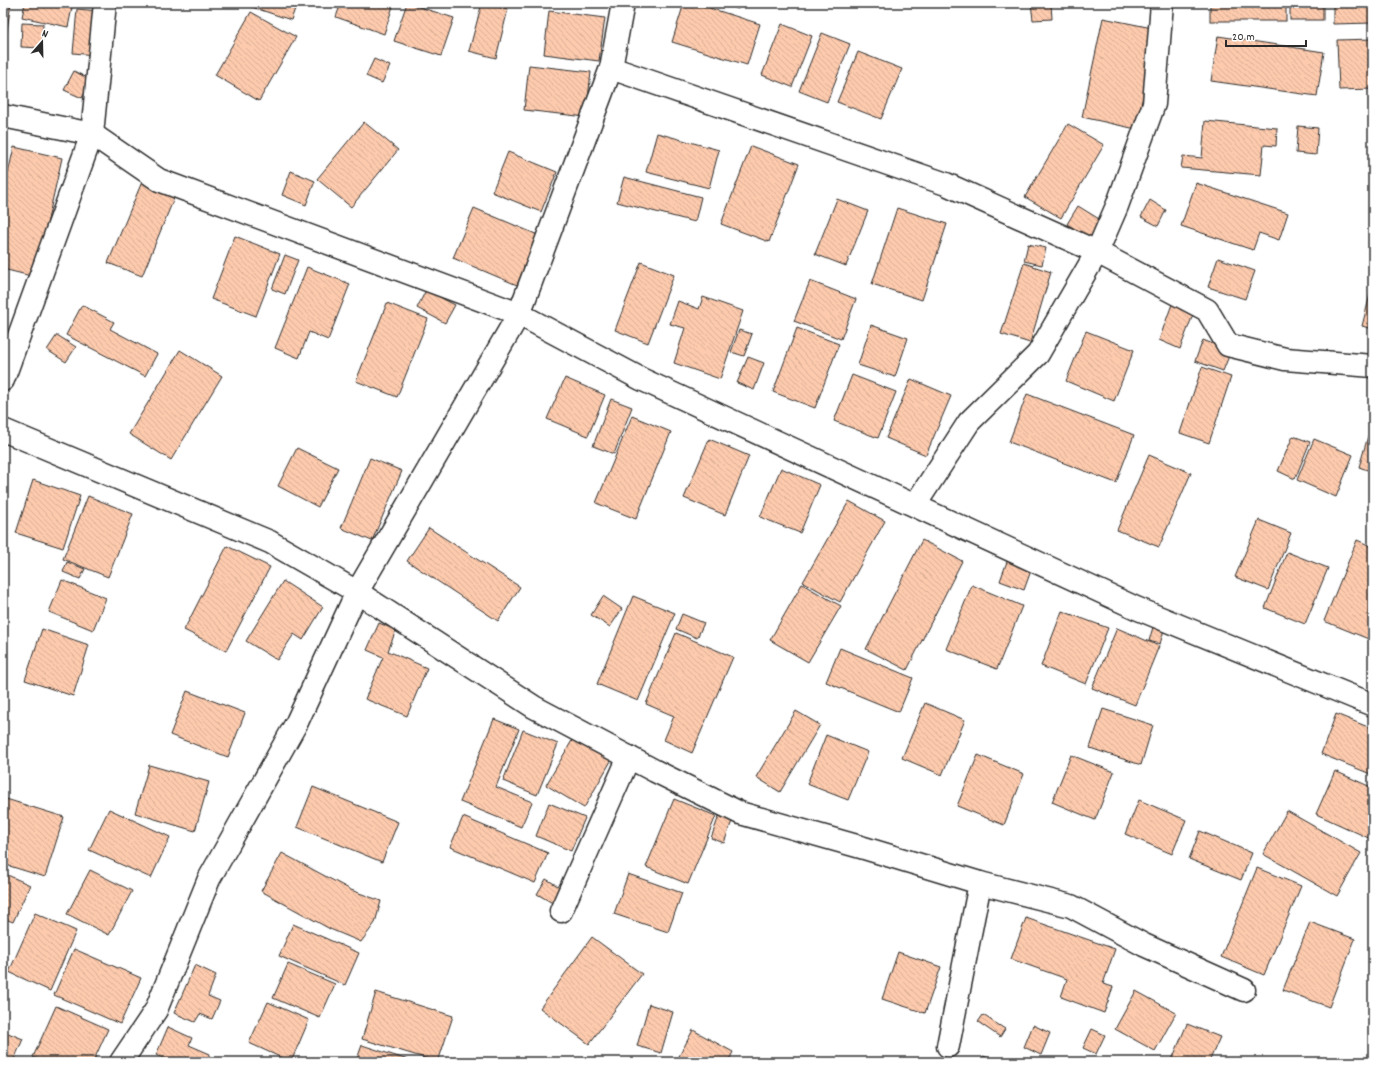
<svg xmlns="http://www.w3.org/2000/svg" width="1376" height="1065" viewBox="0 0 1376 1065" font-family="Dekko,sans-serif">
	<defs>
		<pattern id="building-back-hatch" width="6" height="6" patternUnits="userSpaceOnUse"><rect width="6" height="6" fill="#fdcaad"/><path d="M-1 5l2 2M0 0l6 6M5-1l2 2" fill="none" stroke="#d9ae95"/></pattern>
	</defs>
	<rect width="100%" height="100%" fill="#fff"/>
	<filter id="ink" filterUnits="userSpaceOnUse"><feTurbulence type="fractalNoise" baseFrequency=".025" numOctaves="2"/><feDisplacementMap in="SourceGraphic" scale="8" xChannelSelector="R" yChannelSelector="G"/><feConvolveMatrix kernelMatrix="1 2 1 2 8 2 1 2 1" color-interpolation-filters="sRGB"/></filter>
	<g filter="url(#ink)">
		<!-- building -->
		<g fill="url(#building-back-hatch)" stroke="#2b2b2b">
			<polygon points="3,3 11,3 6,37 3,36"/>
			<polygon points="25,3 73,3 68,27 22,17"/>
			<polygon points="240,3 297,3 291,20"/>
			<polygon points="341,3 394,3 384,34 336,17"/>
			<polygon points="407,3 454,18 441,56 394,41"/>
			<polygon points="482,3 508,9 496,58 469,51"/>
			<polygon points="684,3 694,3 760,24 747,65 672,42"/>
			<polygon points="721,3 740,3 738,9"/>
			<polygon points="1031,3 1051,3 1052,19 1033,20"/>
			<rect x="1210" y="3" width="76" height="18"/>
			<rect x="1290" y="3" width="33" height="17"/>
			<polygon points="1333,3 1373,3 1373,23 1333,24"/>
			<polygon points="77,9 100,11 95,55 73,53"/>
			<polygon points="549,11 605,18 599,61 544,54"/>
			<polygon points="251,12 296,37 259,101 215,75"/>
			<polygon points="1103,18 1157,29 1136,129 1082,117"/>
			<polygon points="22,23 43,24 42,48 21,47"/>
			<polygon points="782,24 812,36 792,87 762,75"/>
			<polygon points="822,33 850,44 827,102 799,91"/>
			<polygon points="1218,36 1324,52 1317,96 1211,81"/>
			<polygon points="1373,39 1373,89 1339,90 1337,40"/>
			<polygon points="858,52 902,69 881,119 837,102"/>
			<polygon points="374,59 390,66 382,83 366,76"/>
			<polygon points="529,65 591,72 586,117 524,110"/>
			<polygon points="74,71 91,80 82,98 64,90"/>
			<polygon points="1205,121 1277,128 1276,146 1264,145 1261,175 1181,168 1183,156 1202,158"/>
			<polygon points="364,122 398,150 351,207 317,179"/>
			<polygon points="1068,124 1104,145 1061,218 1025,197"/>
			<polygon points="1298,126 1318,128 1316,155 1296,153"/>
			<polygon points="657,133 719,150 709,188 646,172"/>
			<polygon points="751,146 799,164 769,242 721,224"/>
			<polygon points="14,147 62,158 35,277 3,269 3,195"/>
			<polygon points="508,152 557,172 541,212 492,192"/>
			<polygon points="291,171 315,181 306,205 282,195"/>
			<polygon points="144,177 177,191 142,276 108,263"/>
			<polygon points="624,177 701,197 695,222 617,202"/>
			<polygon points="1196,183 1288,213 1279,240 1259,233 1253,250 1181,226"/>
			<polygon points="837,199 868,211 846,266 815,254"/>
			<polygon points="1150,200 1166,210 1158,226 1141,217"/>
			<polygon points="1078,206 1104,222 1092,240 1067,224"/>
			<polygon points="474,208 538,235 517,285 453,258"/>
			<polygon points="897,208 947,224 922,300 872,284"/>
			<polygon points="235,236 280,254 256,316 211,299"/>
			<polygon points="1028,244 1046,248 1042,265 1024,261"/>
			<polygon points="285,255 298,260 285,294 272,289"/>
			<polygon points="1218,258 1255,271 1245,299 1208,287"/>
			<polygon points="641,262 674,275 648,343 615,330"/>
			<polygon points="1024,263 1051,272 1030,343 1001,334"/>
			<polygon points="307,267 350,284 328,340 309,332 299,358 275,348"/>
			<polygon points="810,281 856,299 841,339 794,321"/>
			<polygon points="1373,283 1373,329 1362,326"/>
			<polygon points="426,290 455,305 445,323 417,308"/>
			<polygon points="703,297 743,311 720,379 674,363 685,328 670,324 678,301 699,309"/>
			<polygon points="387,303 428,319 397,397 356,381"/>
			<polygon points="1172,304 1194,312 1180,349 1159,340"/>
			<polygon points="82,305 114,322 110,329 157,354 145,376 66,335"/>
			<polygon points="871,325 908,338 895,377 858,365"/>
			<polygon points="797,328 839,344 815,408 773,392"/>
			<polygon points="739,330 752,334 744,356 731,352"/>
			<polygon points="1086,331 1134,350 1114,401 1066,381"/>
			<polygon points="57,335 76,347 66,362 47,350"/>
			<polygon points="1203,340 1231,351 1223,371 1195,361"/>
			<polygon points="180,350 222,376 171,460 129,434"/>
			<polygon points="748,357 764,363 754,390 737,383"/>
			<polygon points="1202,367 1231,377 1209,443 1180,433"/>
			<polygon points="852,375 896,392 878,438 834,421"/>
			<polygon points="565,378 605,395 588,436 547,419"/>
			<polygon points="911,379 951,396 926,455 886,438"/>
			<polygon points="1027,394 1134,435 1116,483 1009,442"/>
			<polygon points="611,399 632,407 614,454 593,446"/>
			<polygon points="632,416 671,432 636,519 596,503"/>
			<polygon points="1373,419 1373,472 1359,467"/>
			<polygon points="1293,436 1310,442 1295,479 1278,471"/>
			<polygon points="709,439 749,456 725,515 684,498"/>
			<polygon points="1314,439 1353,455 1336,497 1297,480"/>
			<polygon points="297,448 338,468 318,507 278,486"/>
			<polygon points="1149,455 1191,473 1159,547 1117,530"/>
			<polygon points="370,458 402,471 372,541 341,528"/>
			<polygon points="781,468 820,485 800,533 760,517"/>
			<polygon points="33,480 80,496 63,548 16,533"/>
			<polygon points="88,496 133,514 108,577 63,559"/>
			<polygon points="849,501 885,521 840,602 803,582"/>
			<polygon points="1259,520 1291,533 1268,590 1235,577"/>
			<polygon points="429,528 520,587 498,621 407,561"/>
			<polygon points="922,540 962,561 907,670 866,649"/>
			<polygon points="1357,540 1373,547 1373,636 1371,640 1324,621"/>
			<polygon points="227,546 270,567 226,651 184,630"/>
			<polygon points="1287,552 1328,568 1305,624 1265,608"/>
			<polygon points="1009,556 1033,565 1024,590 1000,581"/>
			<polygon points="67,562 85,569 80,579 63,572"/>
			<polygon points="62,580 106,598 93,630 49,612"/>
			<polygon points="283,581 323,607 303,640 294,634 277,660 246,641"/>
			<polygon points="802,584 841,606 808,662 770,640"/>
			<polygon points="972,585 1022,606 997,669 946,649"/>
			<polygon points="603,596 622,609 610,627 591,615"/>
			<polygon points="633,596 675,613 638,701 597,684"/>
			<polygon points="1062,611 1108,628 1086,684 1041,666"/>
			<polygon points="682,614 704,623 697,638 676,629"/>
			<polygon points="1155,620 1166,623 1160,644 1149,641"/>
			<polygon points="379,623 396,630 388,651 427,668 407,716 365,699 383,657 367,650"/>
			<polygon points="1117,628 1159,646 1135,705 1092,688"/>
			<polygon points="42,629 89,645 73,696 25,680"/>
			<polygon points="676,633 733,657 692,753 664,740 674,716 646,704"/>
			<polygon points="840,648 913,678 899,712 826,682"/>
			<polygon points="187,691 245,713 228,757 170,735"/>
			<polygon points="925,703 965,720 942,775 902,758"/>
			<polygon points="1103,709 1153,725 1141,765 1090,748"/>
			<polygon points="796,711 820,725 780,792 756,777"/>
			<polygon points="1336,714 1373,729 1373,775 1321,754"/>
			<polygon points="494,719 519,729 496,787 532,802 521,827 460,802"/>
			<polygon points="523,730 558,744 537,795 503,781"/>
			<polygon points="577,732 615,754 584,808 546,785"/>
			<polygon points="826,735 868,752 848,800 807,784"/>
			<polygon points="978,755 1024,774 1004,825 957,806"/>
			<polygon points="1071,755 1114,772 1095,820 1052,802"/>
			<polygon points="149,765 209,782 195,831 135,813"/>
			<polygon points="1335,771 1373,788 1373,840 1316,814"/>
			<polygon points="313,787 398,822 382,862 297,827"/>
			<polygon points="3,798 64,817 45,877 3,864"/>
			<polygon points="674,799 716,816 688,884 646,867"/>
			<polygon points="1139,800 1186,820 1172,854 1125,834"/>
			<polygon points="549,803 585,818 571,851 536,836"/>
			<polygon points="109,809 170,837 151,878 89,850"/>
			<polygon points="1287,811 1361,853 1337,896 1263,854"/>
			<polygon points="719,816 732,821 724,843 711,838"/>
			<polygon points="463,817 548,853 535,883 450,847"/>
			<polygon points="1200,831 1252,853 1241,880 1189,859"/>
			<polygon points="282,853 351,890 381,901 375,923 361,942 330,929 261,891"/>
			<polygon points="1257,868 1301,886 1264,975 1221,957"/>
			<polygon points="90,870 132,891 109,935 67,914"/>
			<polygon points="3,873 30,885 13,922 3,918"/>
			<polygon points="628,874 682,893 668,932 614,914"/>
			<polygon points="546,879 565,890 556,905 537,894"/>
			<polygon points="35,913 76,931 50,991 9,972"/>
			<polygon points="1026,918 1115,949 1103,984 1113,987 1104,1013 1061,997 1067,979 1011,959"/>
			<polygon points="1310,922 1355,939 1329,1007 1283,990"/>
			<polygon points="293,924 359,953 345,985 279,956"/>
			<polygon points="592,937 642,974 589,1044 540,1008"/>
			<polygon points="74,949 141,978 120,1024 54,995"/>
			<polygon points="898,952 941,967 925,1013 882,999"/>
			<polygon points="288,964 335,984 320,1018 273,998"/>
			<polygon points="195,965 216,975 208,996 220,1001 212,1019 200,1014 195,1022 174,1013"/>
			<polygon points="1136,991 1176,1013 1155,1051 1115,1029"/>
			<polygon points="376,992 453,1016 438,1062 362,1039"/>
			<polygon points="268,1002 309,1020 291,1062 249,1043"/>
			<polygon points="649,1004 673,1012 661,1053 637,1046"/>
			<polygon points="56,1006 108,1029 93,1062 43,1062 33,1057"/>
			<polygon points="983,1015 1005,1029 1000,1037 978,1022"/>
			<polygon points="1187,1024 1220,1037 1209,1062 1171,1062"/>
			<polygon points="1033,1025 1050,1033 1041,1055 1024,1047"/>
			<polygon points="168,1027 192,1038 189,1045 210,1054 206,1062 167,1062 168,1060 156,1055"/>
			<polygon points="1092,1029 1105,1035 1096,1054 1083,1048"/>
			<polygon points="693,1030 733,1052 728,1062 676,1062"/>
			<polygon points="3,1031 23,1039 13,1062 3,1062"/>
			<polygon points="362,1045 414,1062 356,1062"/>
			<polygon points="983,1056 1003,1062 981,1062"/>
		</g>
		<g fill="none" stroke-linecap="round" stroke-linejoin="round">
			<defs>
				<g id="minor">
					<polyline points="611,68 946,184 1097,252 1207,310 1228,345 1285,359 1373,366"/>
					<polyline points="3,116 92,134 159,180 519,314 641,379 1136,608 1373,705"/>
					<polyline points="3,380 92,134 105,3"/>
					<polyline points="3,430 270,542 357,592 534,707 655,771 740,813 864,848 980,883 1071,906 1144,945 1244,990"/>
					<polyline points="915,505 969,422 1038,354 1097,252 1117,206 1154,104 1162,3"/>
					<polyline points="561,911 629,757"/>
					<polyline points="948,1046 980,883"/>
					<polyline points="121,1062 156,1010 209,879 297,722 357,592 519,314 611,68 623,3"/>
				</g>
			</defs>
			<!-- minor casing -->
			<use href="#minor" stroke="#2b2b2b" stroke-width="25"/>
			<!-- minor -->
			<use href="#minor" stroke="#fff" stroke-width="22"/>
		</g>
	</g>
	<!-- margin -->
	<rect width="1376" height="1065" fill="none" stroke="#fff" stroke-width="16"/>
	<rect x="8" y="8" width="1360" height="1049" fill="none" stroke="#2b2b2b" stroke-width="1.5" filter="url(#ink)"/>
	<!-- north arrow -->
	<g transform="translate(42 42) rotate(20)" stroke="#ffffff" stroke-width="3" paint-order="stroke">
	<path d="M0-3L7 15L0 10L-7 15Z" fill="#2b2b2b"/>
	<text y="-6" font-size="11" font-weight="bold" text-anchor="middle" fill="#2b2b2b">N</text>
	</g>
	<!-- scale -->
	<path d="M1226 40v6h80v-6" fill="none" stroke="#2b2b2b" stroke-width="2"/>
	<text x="1232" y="40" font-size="12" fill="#2b2b2b" stroke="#ffffff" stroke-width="3" paint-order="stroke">20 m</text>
</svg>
